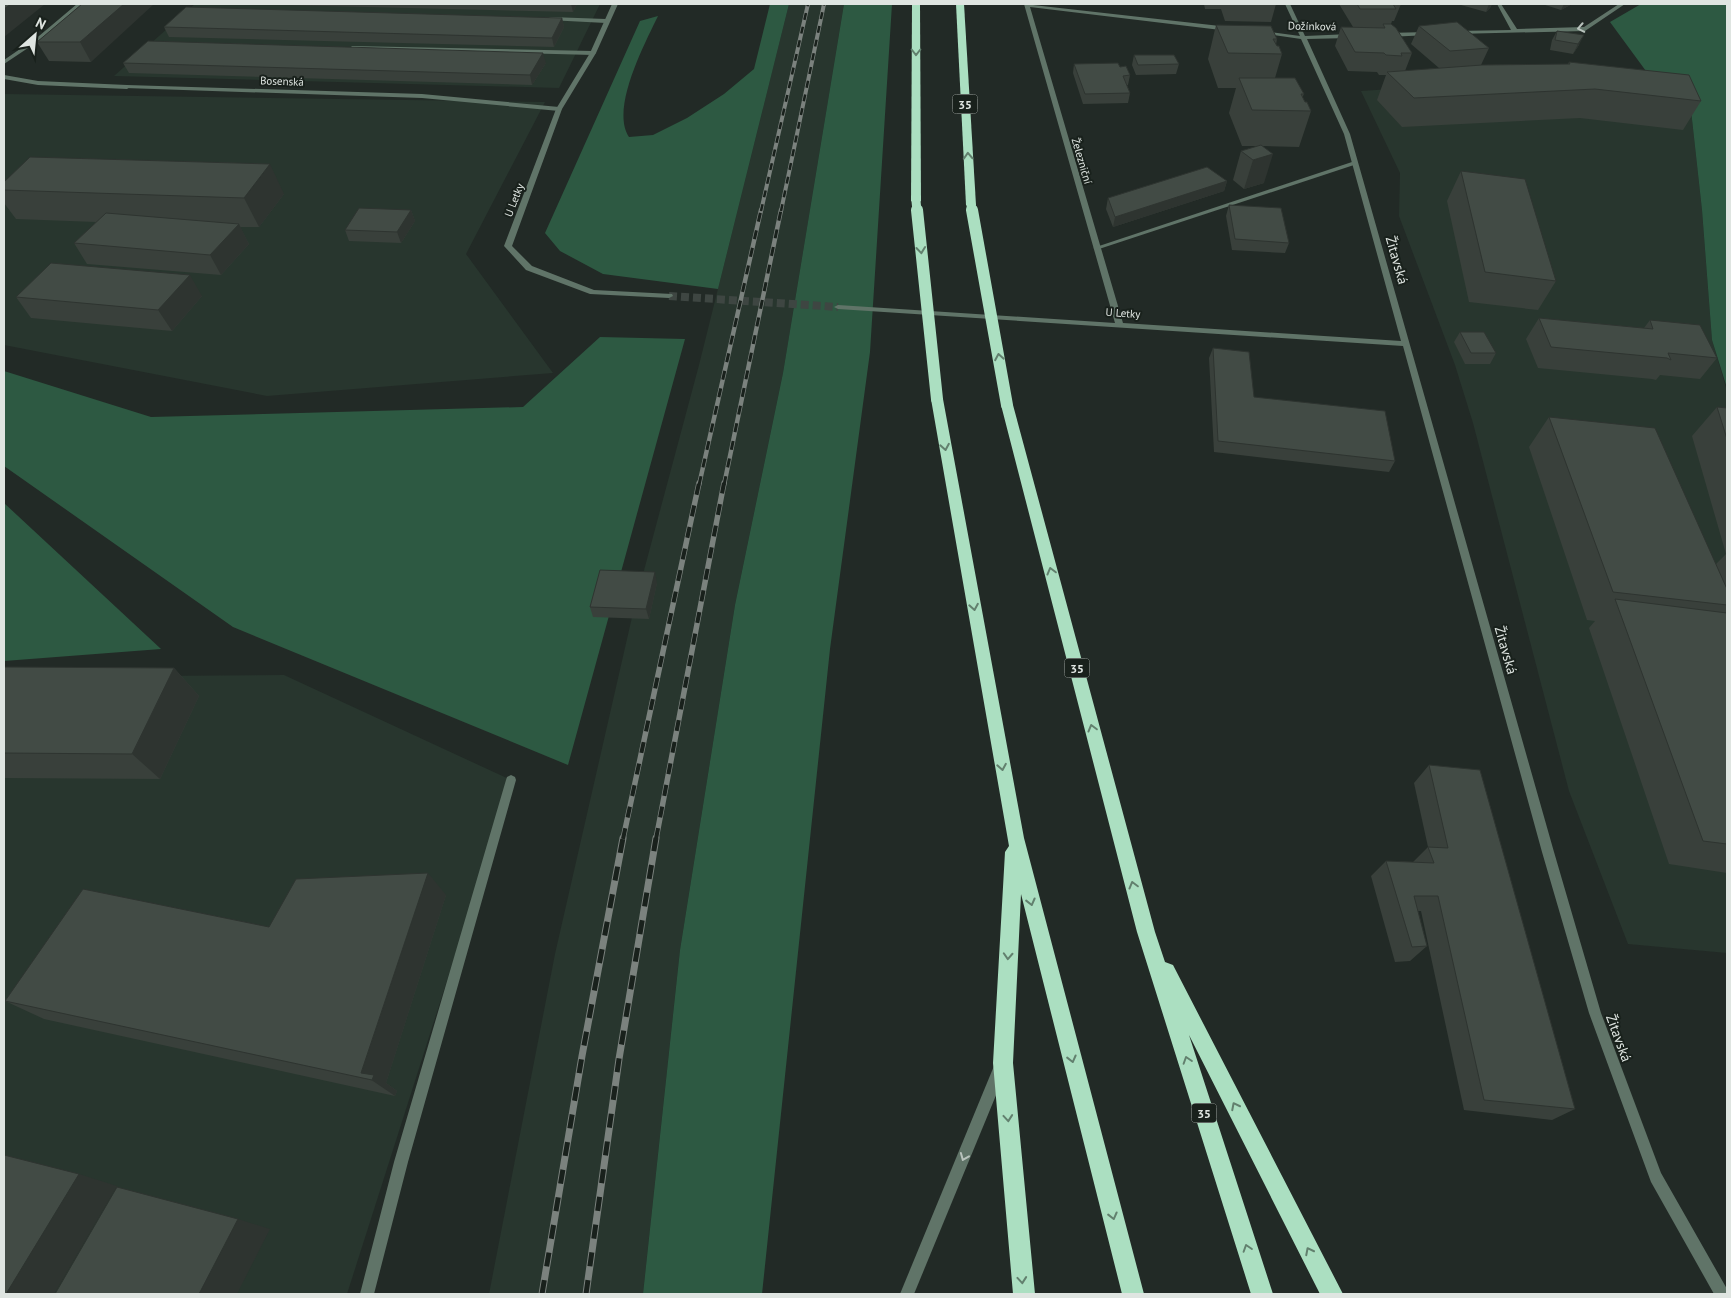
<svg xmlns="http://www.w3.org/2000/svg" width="1731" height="1298" viewBox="0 0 1731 1298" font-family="'PT Sans',sans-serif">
	<rect width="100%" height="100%" fill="#222a26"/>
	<!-- built -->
	<g fill="#28362e">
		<polygon points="195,4 600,4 559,88 114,76"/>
		<polygon points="789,4 844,4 783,373 735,605 680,950 643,1294 489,1294 555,954 635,604 699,365"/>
		<polygon points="1557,78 1690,101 1702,210 1712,340 1727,391 1727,953 1628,944 1569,791 1473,423 1455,365 1399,216 1400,173 1361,91"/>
		<polygon points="4,94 545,102 466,254 553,373 267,396 4,345"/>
		<polygon points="284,675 511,780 347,1294 4,1294 4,677"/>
	</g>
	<!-- green -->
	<g fill="#2d5942">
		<path d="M 770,4 L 789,4 L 718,289 L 603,274 L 560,251 L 545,233 L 640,21 L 658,16 C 645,43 610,109 629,137 L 653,135 L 687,118 L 724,94 L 754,69 Z"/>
		<polygon points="844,4 892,4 870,352 830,649 762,1294 643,1294 680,950 735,605 783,373"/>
		<polygon points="1641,4 1727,4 1727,388 1712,340 1702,210 1690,101 1665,97 1610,22"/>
		<polygon points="600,337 685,339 568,765 233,627 4,466 4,371 151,417 523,407"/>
		<polygon points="4,503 161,649 4,661"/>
	</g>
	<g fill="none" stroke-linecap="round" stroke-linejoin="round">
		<!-- street-tunnel -->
		<polyline stroke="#3e4642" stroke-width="8" stroke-dasharray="8 4" stroke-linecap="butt" points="669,296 838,307"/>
		<!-- lane -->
		<g fill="#607468" fill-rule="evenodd">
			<polygon points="550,17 606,19 609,21 606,23 548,20 547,19"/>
			<polygon points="352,46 593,51 596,53 593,55 354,49 351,47"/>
			<polygon points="127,85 422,94 559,107 562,109 559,111 422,98 125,88 124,87"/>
			<polygon points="1355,161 1357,162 1357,164 1099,249 1093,248"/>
			<polygon points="511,775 515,777 516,780 408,1162 374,1294 360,1294 394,1162 506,780 507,777"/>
			<polygon points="999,1064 1004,1066 1006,1071 914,1294 900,1294 994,1066"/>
		</g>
		<!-- street -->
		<g fill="#607468" fill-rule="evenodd">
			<polygon points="77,4 83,4 43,38 4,64 4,60 39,36"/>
			<polygon points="612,4 618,4 596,53 562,109 512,246 532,266 594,290 672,294 673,296 669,298 590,294 526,270 504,246 556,109 590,53"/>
			<polygon points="1024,4 1229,27 1232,29 1229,31 1030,7 1123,323 1401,341 1344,134 1301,39 1260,33 1263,31 1300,36 1285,4 1290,4 1305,36 1350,34 1353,36 1350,38 1307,39 1350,134 1554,852 1601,1013 1661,1173 1727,1289 1727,1294 1714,1294 1651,1182 1589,1013 1542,852 1403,346 838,309 834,307 838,305 1115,323"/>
			<polygon points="1497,4 1501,4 1517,29 1584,27 1619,4 1625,4 1585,31 1455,34 1455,32 1457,31 1511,30"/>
			<polygon points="1428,32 1431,34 1430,35 1387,37 1384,35 1387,33"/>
			<polygon points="4,75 38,81 127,85 130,87 127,89 38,85 4,79"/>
		</g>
		<!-- highway -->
		<g fill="#abdfc1" fill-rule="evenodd">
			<polygon points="912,4 920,4 921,201 916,204 911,201"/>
			<polygon points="956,4 964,4 976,205 971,208 966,205"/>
			<polygon points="937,395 943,399 1024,838 1144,1294 1122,1294 1021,894 1013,1063 1035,1294 1013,1294 993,1063 1005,852 1009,846 931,399"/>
			<polygon points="1007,401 1013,405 1155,932 1165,962 1173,965 1343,1294 1320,1294 1189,1035 1273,1294 1251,1294 1137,932 1001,405"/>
		</g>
		<defs>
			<g id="rail-far3">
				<polyline points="761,211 808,4"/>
				<polyline points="781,211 824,4"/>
			</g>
			<g id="rail-far2">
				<polyline points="699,485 761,210"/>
				<polyline points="724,485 781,210"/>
			</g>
			<g id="rail-far1">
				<polyline points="623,839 699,483"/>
				<polyline points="656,839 724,483"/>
			</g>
			<g id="rail">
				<polyline points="542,1294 582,1056 623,838"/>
				<polyline points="586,1294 619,1059 656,838"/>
			</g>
		</defs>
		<!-- rail-far3 casing -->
		<use href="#rail-far3" stroke="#7b827e" stroke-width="4"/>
		<!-- rail-far2 casing -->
		<use href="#rail-far2" stroke="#7b827e" stroke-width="4.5"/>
		<!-- rail-far1 casing -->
		<use href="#rail-far1" stroke="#7b827e" stroke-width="5.5"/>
		<!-- rail casing -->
		<use href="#rail" stroke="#7b827e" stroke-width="7"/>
		<!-- rail-far3 -->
		<use href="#rail-far3" stroke="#19211c" stroke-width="2.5" stroke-dasharray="7" stroke-linecap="butt"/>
		<!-- rail-far2 -->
		<use href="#rail-far2" stroke="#19211c" stroke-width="3" stroke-dasharray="9" stroke-linecap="butt"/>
		<!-- rail-far1 -->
		<use href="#rail-far1" stroke="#19211c" stroke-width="4" stroke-dasharray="11" stroke-linecap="butt"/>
		<!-- rail -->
		<use href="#rail" stroke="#19211c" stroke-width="5" stroke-dasharray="14" stroke-linecap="butt"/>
		<!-- highway-bridge-far1 -->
		<g stroke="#abdfc1" stroke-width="9">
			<polyline points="916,201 917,211"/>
			<polyline points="971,205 972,211"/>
		</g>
		<!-- highway-bridge -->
		<g stroke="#abdfc1" stroke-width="12">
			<polyline points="917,210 937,399"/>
			<polyline points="972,210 1007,405"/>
		</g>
	</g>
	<!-- wall -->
	<g fill="#39403b">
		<polygon points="82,4 91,62 49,61 37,42"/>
		<polygon points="242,4 577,4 573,12"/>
		<polygon points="1204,4 1276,4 1271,22 1225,21 1221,9 1205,9"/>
		<polygon points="1339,4 1401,4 1394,21 1392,21 1391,24 1412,53 1405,71 1439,68 1411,44 1419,26 1489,48 1481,65 1568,64 1569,62 1701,101 1683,130 1580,118 1402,127 1377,100 1386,75 1379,75 1377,72 1348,71 1335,46 1341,27 1353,27"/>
		<polygon points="1462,4 1492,4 1490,8 1486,12 1461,5"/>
		<polygon points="1542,4 1572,4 1561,10"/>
		<polygon points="562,18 564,27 554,47 169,37 164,27"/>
		<polygon points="1216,25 1277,39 1276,45 1282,54 1275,78 1304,94 1302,98 1305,102 1311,111 1299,147 1263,146 1264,183 1244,189 1233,180 1241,151 1258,146 1242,146 1229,113 1236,88 1218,88 1208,59"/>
		<polygon points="1557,31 1579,45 1573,54 1550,50 1552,40"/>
		<polygon points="1134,55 1179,64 1176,74 1136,75 1132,65"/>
		<polygon points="123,63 546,63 532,85 129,73"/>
		<polygon points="1074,64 1120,67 1130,75 1128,85 1127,85 1130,93 1128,103 1083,104 1073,73"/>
		<polygon points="1461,171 1556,281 1538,310 1469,302 1447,201"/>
		<polygon points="1227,181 1224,191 1113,227 1106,209 1108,198"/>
		<polygon points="4,182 284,194 259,227 240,227 249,244 221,275 87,264 74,243 96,222 16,219 4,203"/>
		<polygon points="1229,205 1289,243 1285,253 1232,250 1226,216"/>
		<polygon points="411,210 415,221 401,243 349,241 345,230"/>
		<polygon points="202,296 172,331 31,318 16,297"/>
		<polygon points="1539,318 1644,328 1650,320 1717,358 1700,379 1660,375 1656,380 1652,379 1538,368 1526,339"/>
		<polygon points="1460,332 1496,353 1490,364 1465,364 1454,342"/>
		<polygon points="1213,348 1254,397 1395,461 1389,472 1214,452 1209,358"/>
		<polygon points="1717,407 1727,408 1727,873 1669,864 1589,628 1595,621 1587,620 1529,447 1549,417 1716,564 1726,554 1692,436"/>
		<polygon points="657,583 649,619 593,617 590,607"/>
		<polygon points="4,667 174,668 199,696 160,779 4,778"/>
		<polygon points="1429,765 1575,1109 1552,1120 1464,1110 1421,911 1418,911 1427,946 1410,961 1395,962 1371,876 1386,861 1413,862 1428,847 1414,783"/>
		<polygon points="446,895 386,1083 397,1091 395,1096 44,1019 5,1001 269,927"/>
	</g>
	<!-- shaded-wall -->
	<g fill="#2e3430">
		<polygon points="11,4 45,4 4,37 4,9"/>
		<polygon points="124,4 154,4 91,62 80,42"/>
		<polygon points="571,4 577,4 573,12"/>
		<polygon points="1489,4 1492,4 1490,8 1486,12"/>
		<polygon points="1564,4 1572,4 1561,10"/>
		<polygon points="562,18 564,27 554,47 552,38"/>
		<polygon points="1584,35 1579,45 1573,54 1578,44"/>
		<polygon points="543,53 546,63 532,85 530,75"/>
		<polygon points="1273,154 1264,183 1244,189 1253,160"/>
		<polygon points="270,164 284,194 259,227 244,198"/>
		<polygon points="1227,181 1224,191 1113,227 1115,217"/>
		<polygon points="411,210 415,221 401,243 397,232"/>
		<polygon points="239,224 249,244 221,275 210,255"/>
		<polygon points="190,275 202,296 172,331 158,310"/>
		<polygon points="655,572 657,583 649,619 646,609"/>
		<polygon points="174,668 199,696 160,779 132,754"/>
		<polygon points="428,873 446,895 386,1083 397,1091 395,1096 361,1073"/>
		<polygon points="79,1174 117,1186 54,1294 6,1294"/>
		<polygon points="238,1219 270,1229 237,1294 199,1294"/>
	</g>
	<!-- building -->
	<g fill="#424b45" stroke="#2e3430">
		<polygon points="4,4 11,4 4,9"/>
		<polygon points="82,4 124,4 80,42 37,42"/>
		<polygon points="1357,4 1393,4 1396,9 1360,9"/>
		<polygon points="186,7 562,18 552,38 164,27"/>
		<polygon points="1457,22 1489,48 1450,51 1419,26"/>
		<polygon points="1383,24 1391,24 1396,28 1412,53 1401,53 1402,56 1386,55 1384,53 1355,52 1341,27 1385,28"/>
		<polygon points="1216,25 1271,26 1277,39 1273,39 1277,46 1279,46 1282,54 1228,53"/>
		<polygon points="1557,31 1584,35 1578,44 1555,40"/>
		<polygon points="148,41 543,53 530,75 123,63"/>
		<polygon points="1134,55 1174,55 1179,64 1138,65"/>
		<polygon points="1569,62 1689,75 1701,101 1595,89 1414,98 1387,72 1482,65 1570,64"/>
		<polygon points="1118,63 1120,67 1126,66 1130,75 1123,76 1130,93 1085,94 1074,64"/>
		<polygon points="1239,78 1295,78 1304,94 1301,94 1305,102 1307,102 1311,111 1252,110"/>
		<polygon points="1261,145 1273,154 1253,160 1241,151"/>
		<polygon points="30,157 270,164 244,198 4,190 4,182"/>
		<polygon points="1207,167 1227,181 1115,217 1108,198"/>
		<polygon points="1461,171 1525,179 1556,281 1485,272"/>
		<polygon points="1229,205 1281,208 1289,243 1235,239"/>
		<polygon points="359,208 411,210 397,232 345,230"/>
		<polygon points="106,213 239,224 210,255 74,243"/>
		<polygon points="51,263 190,275 158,310 16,297"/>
		<polygon points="1539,318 1653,329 1650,320 1700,325 1717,358 1668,353 1671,360 1667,358 1551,347"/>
		<polygon points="1460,332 1484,332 1496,353 1471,353"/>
		<polygon points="1213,348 1249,352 1254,397 1385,411 1395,461 1218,441"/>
		<polygon points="1717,407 1727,408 1727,439"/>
		<polygon points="1549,417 1655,428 1727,589 1727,605 1613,592"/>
		<polygon points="600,570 655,572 646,609 590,607"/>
		<polygon points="1615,599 1727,613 1727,844 1703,841"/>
		<polygon points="4,667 174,668 132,754 4,753"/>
		<polygon points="1429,765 1480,770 1575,1109 1484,1100 1438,896 1414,896 1427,946 1412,947 1386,861 1434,863 1428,847 1448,848"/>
		<polygon points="428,873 361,1073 374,1075 372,1080 5,1001 83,889 269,927 296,879"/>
		<polygon points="4,1155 79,1174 6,1294 4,1294"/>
		<polygon points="117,1187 238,1219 199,1294 55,1294"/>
	</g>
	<!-- one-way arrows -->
	<defs><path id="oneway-chevron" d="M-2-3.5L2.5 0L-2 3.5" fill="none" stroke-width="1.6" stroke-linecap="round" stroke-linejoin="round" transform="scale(1.25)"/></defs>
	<g stroke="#b9c3bd">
		<use href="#oneway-chevron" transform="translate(1581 28) rotate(169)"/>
		<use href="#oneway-chevron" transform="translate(964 1157) rotate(112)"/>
	</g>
	<g stroke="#62806e">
		<use href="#oneway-chevron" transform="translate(916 52) rotate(90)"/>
		<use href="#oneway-chevron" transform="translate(968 156) rotate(-93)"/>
		<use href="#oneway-chevron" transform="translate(921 250) rotate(84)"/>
		<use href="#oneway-chevron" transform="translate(999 357) rotate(-100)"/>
		<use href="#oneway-chevron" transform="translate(945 447) rotate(80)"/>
		<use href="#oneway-chevron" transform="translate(1051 571) rotate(-105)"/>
		<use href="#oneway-chevron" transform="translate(974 607) rotate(80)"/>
		<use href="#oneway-chevron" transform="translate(1092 728) rotate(-105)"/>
		<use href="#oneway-chevron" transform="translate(1002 767) rotate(80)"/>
		<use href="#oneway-chevron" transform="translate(1133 885) rotate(-105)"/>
		<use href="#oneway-chevron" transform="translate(1031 902) rotate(76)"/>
		<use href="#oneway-chevron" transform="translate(1008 956) rotate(93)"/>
		<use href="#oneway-chevron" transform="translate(1072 1059) rotate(76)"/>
		<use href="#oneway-chevron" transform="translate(1187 1060) rotate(-108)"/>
		<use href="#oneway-chevron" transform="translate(1235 1106) rotate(-117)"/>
		<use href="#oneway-chevron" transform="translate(1008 1118) rotate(85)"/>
		<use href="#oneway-chevron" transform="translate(1113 1216) rotate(76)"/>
		<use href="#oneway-chevron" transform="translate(1247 1248) rotate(-108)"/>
		<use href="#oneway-chevron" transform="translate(1309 1251) rotate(-117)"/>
		<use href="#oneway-chevron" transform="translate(1022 1280) rotate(85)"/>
	</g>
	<g text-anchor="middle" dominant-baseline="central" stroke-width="4" stroke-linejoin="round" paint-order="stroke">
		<!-- far-street labels -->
		<g font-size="11" fill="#dfe5e1" stroke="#19211c">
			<text transform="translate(1312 26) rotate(1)">Dožínková</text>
			<text transform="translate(282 81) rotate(2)">Bosenská</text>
			<text transform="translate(1082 161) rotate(74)">Železniční</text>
			<text transform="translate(514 200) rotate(-69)">U Letky</text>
			<text transform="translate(1123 313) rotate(4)">U Letky</text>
		</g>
		<!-- shield labels -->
		<g fill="#19211c" stroke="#a4aaa6" stroke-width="1">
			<rect x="952.5" y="94.5" width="25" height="19" rx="4"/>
			<rect x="1064.5" y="658.5" width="25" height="19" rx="4"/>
			<rect x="1191.5" y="1103.5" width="25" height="19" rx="4"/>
		</g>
		<g font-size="12" font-weight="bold" fill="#dfe5e1">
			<text x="965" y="104">35</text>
			<text x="1077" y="668">35</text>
			<text x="1204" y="1113">35</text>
		</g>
		<!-- street labels -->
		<g font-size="14" fill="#dfe5e1" stroke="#19211c">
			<text transform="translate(1397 260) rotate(74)">Žitavská</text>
			<text transform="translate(1506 650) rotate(74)">Žitavská</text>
			<text transform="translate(1619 1038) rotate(70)">Žitavská</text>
		</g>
	</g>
	<!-- border -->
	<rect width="1731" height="1298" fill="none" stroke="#dfe5e1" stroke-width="10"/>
	<!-- north arrow -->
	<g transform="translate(35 35) rotate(27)" stroke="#19211c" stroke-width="4" paint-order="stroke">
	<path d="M0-4L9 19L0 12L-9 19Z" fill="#dfe5e1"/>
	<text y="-8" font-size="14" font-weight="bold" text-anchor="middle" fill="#dfe5e1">N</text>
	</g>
</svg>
